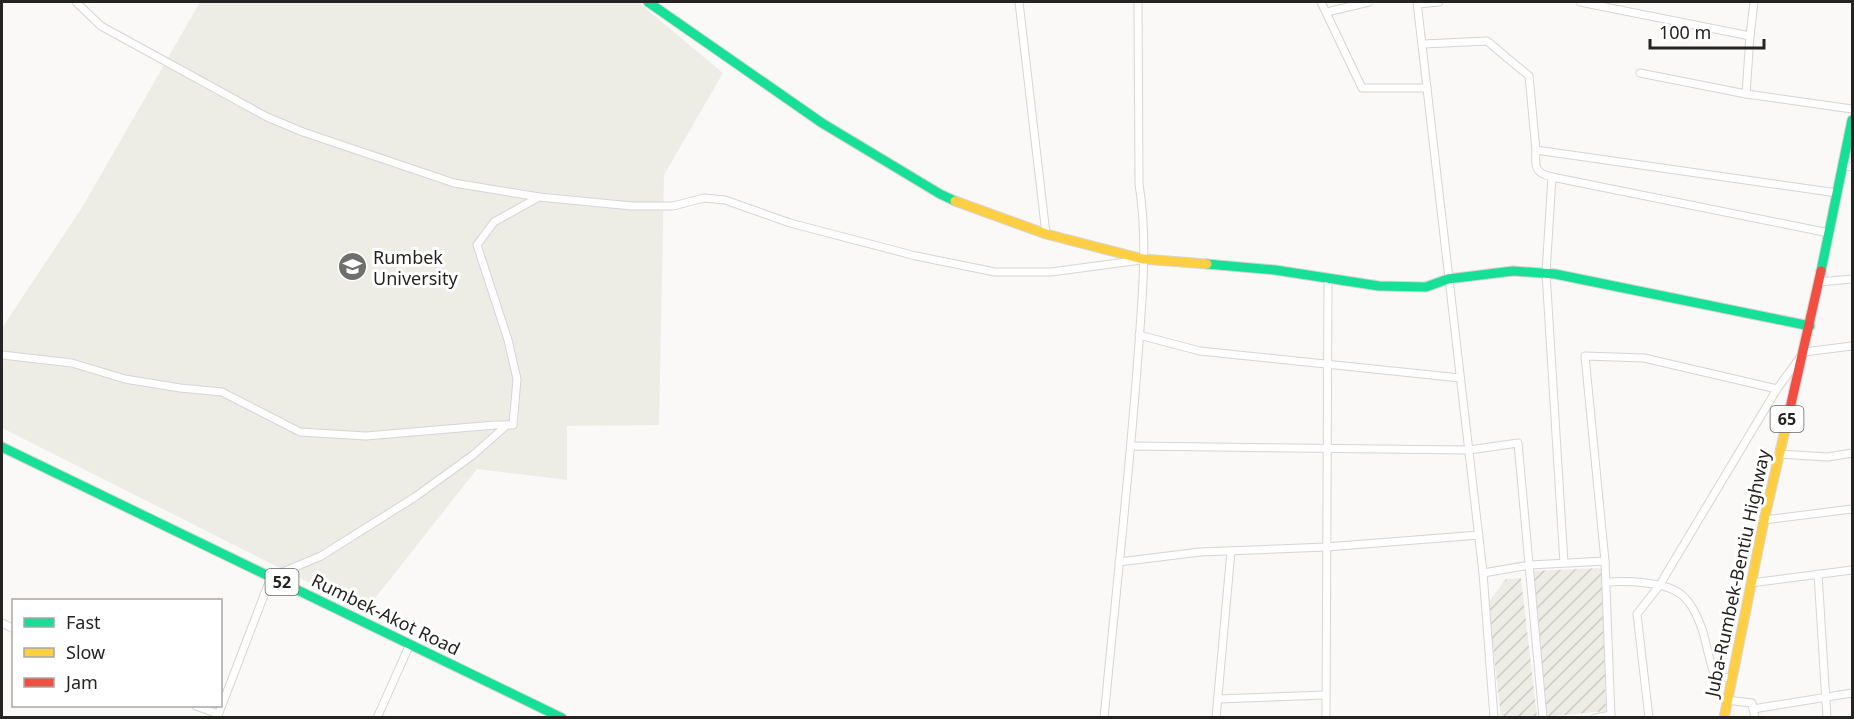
<svg xmlns="http://www.w3.org/2000/svg" width="1854" height="719" viewBox="0 0 1854 719" font-family="'Noto Sans',sans-serif">
	<defs>
		<pattern id="industrial-furrows" width="10" height="10" patternUnits="userSpaceOnUse" patternTransform="scale(1.5)"><rect width="10" height="10" fill="#eeede5"/><path d="M-1 1l2-2M0 10L10 0M9 11l2-2" fill="none" stroke="#cccbc4"/></pattern>
	</defs>
	<rect width="100%" height="100%" fill="#faf9f7"/>
	<!-- built -->
	<polygon fill="#eeede5" points="200,2 638,2 723,73 664,175 659,425 567,426 567,480 477,469 365,611 2,428 2,328 83,206"/>
	<!-- industrial -->
	<g fill="url(#industrial-furrows)">
		<polygon points="1602,568 1606,711 1546,717 1530,571"/>
		<polygon points="1521,578 1537,716 1501,717 1488,603 1506,579"/>
	</g>
	<g fill="none" stroke-linecap="round" stroke-linejoin="round">
		<defs>
			<g id="street">
				<polyline points="76,2 101,26 267,117 303,132 454,183 539,197 632,206 673,206 704,198 725,200 790,223 916,256 995,272 1051,272 1141,260"/>
				<polyline points="1019,2 1046,234"/>
				<polyline points="1321,2 1362,88 1427,88"/>
				<polyline points="1417,2 1483,573 1494,718"/>
				<polyline points="1580,2 1750,36 1754,2"/>
				<polyline points="1418,4 1439,2"/>
				<polyline points="1327,12 1369,2"/>
				<polyline points="1424,44 1487,41 1529,76 1536,150 1837,193"/>
				<polyline points="1640,73 1746,94 1852,109"/>
				<polyline points="1746,94 1750,36"/>
				<path d="M 1536,150 C 1535,166 1534,173 1552,177"/>
				<polyline points="1843,165 1852,167"/>
				<polyline points="1819,282 1852,279"/>
				<polyline points="1139,335 1200,351 1460,378"/>
				<polyline points="2,355 72,363 125,379 180,388 222,392 300,432 366,436 495,425 513,425 517,379 508,340 477,245 494,222 539,197"/>
				<polyline points="1131,446 1469,450 1518,443 1543,718"/>
				<polyline points="1778,454 1828,457 1852,453"/>
				<polyline points="1764,520 1852,509"/>
				<polyline points="1119,562 1200,552 1326,547 1479,535"/>
				<polyline points="1564,563 1546,273 1552,177 1829,233"/>
				<polyline points="1483,573 1530,565 1605,561"/>
				<polyline points="1818,574 1827,718"/>
				<path d="M 1606,582 C 1626,581 1667,581 1683,596 C 1692,604 1699,620 1703,632 C 1707,646 1709,660 1714,673 L 1718,677 L 1731,678"/>
				<polyline points="1751,583 1852,570"/>
				<polyline points="2,623 14,629"/>
				<polyline points="1218,699 1325,695"/>
				<polyline points="1726,700 1752,703 1755,718"/>
				<polyline points="196,706 218,714"/>
				<polyline points="1753,709 1852,693"/>
				<polyline points="217,718 271,577 321,556 415,497 473,455 507,425"/>
				<polyline points="377,718 410,644"/>
				<path d="M 1104,718 C 1115,602 1128,486 1137,370 C 1141,308 1149,245 1139,184 L 1138,2"/>
				<polyline points="1216,718 1231,551"/>
				<polyline points="1326,718 1328,278"/>
				<polyline points="1595,718 1611,715"/>
				<polyline points="1611,718 1605,561 1585,356 1644,358 1777,389"/>
				<polyline points="1649,718 1637,614 1659,586 1777,389 1804,352 1852,346"/>
			</g>
			<g id="fast">
				<polyline points="648,2 822,123 940,194 955,201"/>
				<polyline points="1207,264 1275,270 1379,286 1426,287 1448,279 1513,271 1555,274 1810,326"/>
				<polyline points="1821,271 1852,120"/>
				<polyline points="2,447 562,718"/>
			</g>
			<g id="slow">
				<polyline points="955,201 1046,234 1143,259 1207,264"/>
				<polyline points="1724,718 1764,520 1786,426"/>
			</g>
			<polyline id="jam" points="1786,426 1821,271"/>
		</defs>
		<!-- street casing -->
		<use href="#street" stroke="#d6d5d4" stroke-width="9"/>
		<!-- fast casing -->
		<use href="#fast" stroke="#d6d5d4" stroke-width="11"/>
		<!-- slow casing -->
		<use href="#slow" stroke="#d6d5d4" stroke-width="11"/>
		<!-- jam casing -->
		<use href="#jam" stroke="#d6d5d4" stroke-width="11"/>
		<!-- street -->
		<use href="#street" stroke="#fefefe" stroke-width="7"/>
		<!-- fast -->
		<use href="#fast" stroke="#16e098" stroke-width="9"/>
		<!-- slow -->
		<use href="#slow" stroke="#ffcf43" stroke-width="9"/>
		<!-- jam -->
		<use href="#jam" stroke="#f24e42" stroke-width="9"/>
	</g>
	<!-- icons -->
	<defs>
		<symbol id="university-disc" viewBox="-11 -11 22 22"><circle r="9.5" fill="#6f6f6d" stroke="#fff"/><path d="M0-5L7-2L0 1L-7-2ZM-4 1L0 2.5L4 1V4Q0 6-4 4Z" fill="#fff"/></symbol>
	</defs>
	<g fill-rule="evenodd">
		<use href="#university-disc" x="336" y="250" width="33" height="33"/>
	</g>
	<g text-anchor="middle" dominant-baseline="central" stroke-width="6" stroke-linejoin="round" paint-order="stroke">
		<!-- shield labels -->
		<g fill="#fff" stroke="#666664" stroke-width="1.5">
			<rect x="1770.5" y="406" width="33" height="26" rx="4.5"/>
			<rect x="265.5" y="569" width="33" height="26" rx="4.5"/>
		</g>
		<g font-size="16" font-weight="bold" fill="#242422">
			<text x="1787" y="419">65</text>
			<text x="282" y="582">52</text>
		</g>
		<!-- poi labels -->
		<g font-size="18" fill="#242422" stroke="#fff" text-anchor="start">
			<text x="373" y="257">Rumbek<tspan x="373" dy="21">University</tspan></text>
		</g>
		<!-- street labels -->
		<g font-size="18" fill="#242422" stroke="#fff">
			<text transform="translate(1737 573) rotate(-78)">Juba-Rumbek-Bentiu Highway</text>
			<text transform="translate(386 614) rotate(26)">Rumbek-Akot Road</text>
		</g>
	</g>
	<!-- border -->
	<rect width="1854" height="719" fill="none" stroke="#242422" stroke-width="6"/>
	<!-- legend -->
	<rect x="12" y="599" width="210" height="108" fill="#ffffff" stroke="#a7a7a7" stroke-width="1.5"/>
	<rect x="24" y="618" width="30" height="9" fill="#16e098" stroke="#a7a7a7" stroke-width="1.5"/>
	<text x="66" y="629" font-size="18" fill="#242422">Fast</text>
	<rect x="24" y="648" width="30" height="9" fill="#ffcf43" stroke="#a7a7a7" stroke-width="1.5"/>
	<text x="66" y="659" font-size="18" fill="#242422">Slow</text>
	<rect x="24" y="678" width="30" height="9" fill="#f24e42" stroke="#a7a7a7" stroke-width="1.5"/>
	<text x="66" y="689" font-size="18" fill="#242422">Jam</text>
	<!-- scale -->
	<path d="M1650 39v9h114v-9" fill="none" stroke="#242422" stroke-width="3"/>
	<text x="1659" y="39" font-size="18" fill="#242422" stroke="#ffffff" stroke-width="4.5" paint-order="stroke">100 m</text>
</svg>
